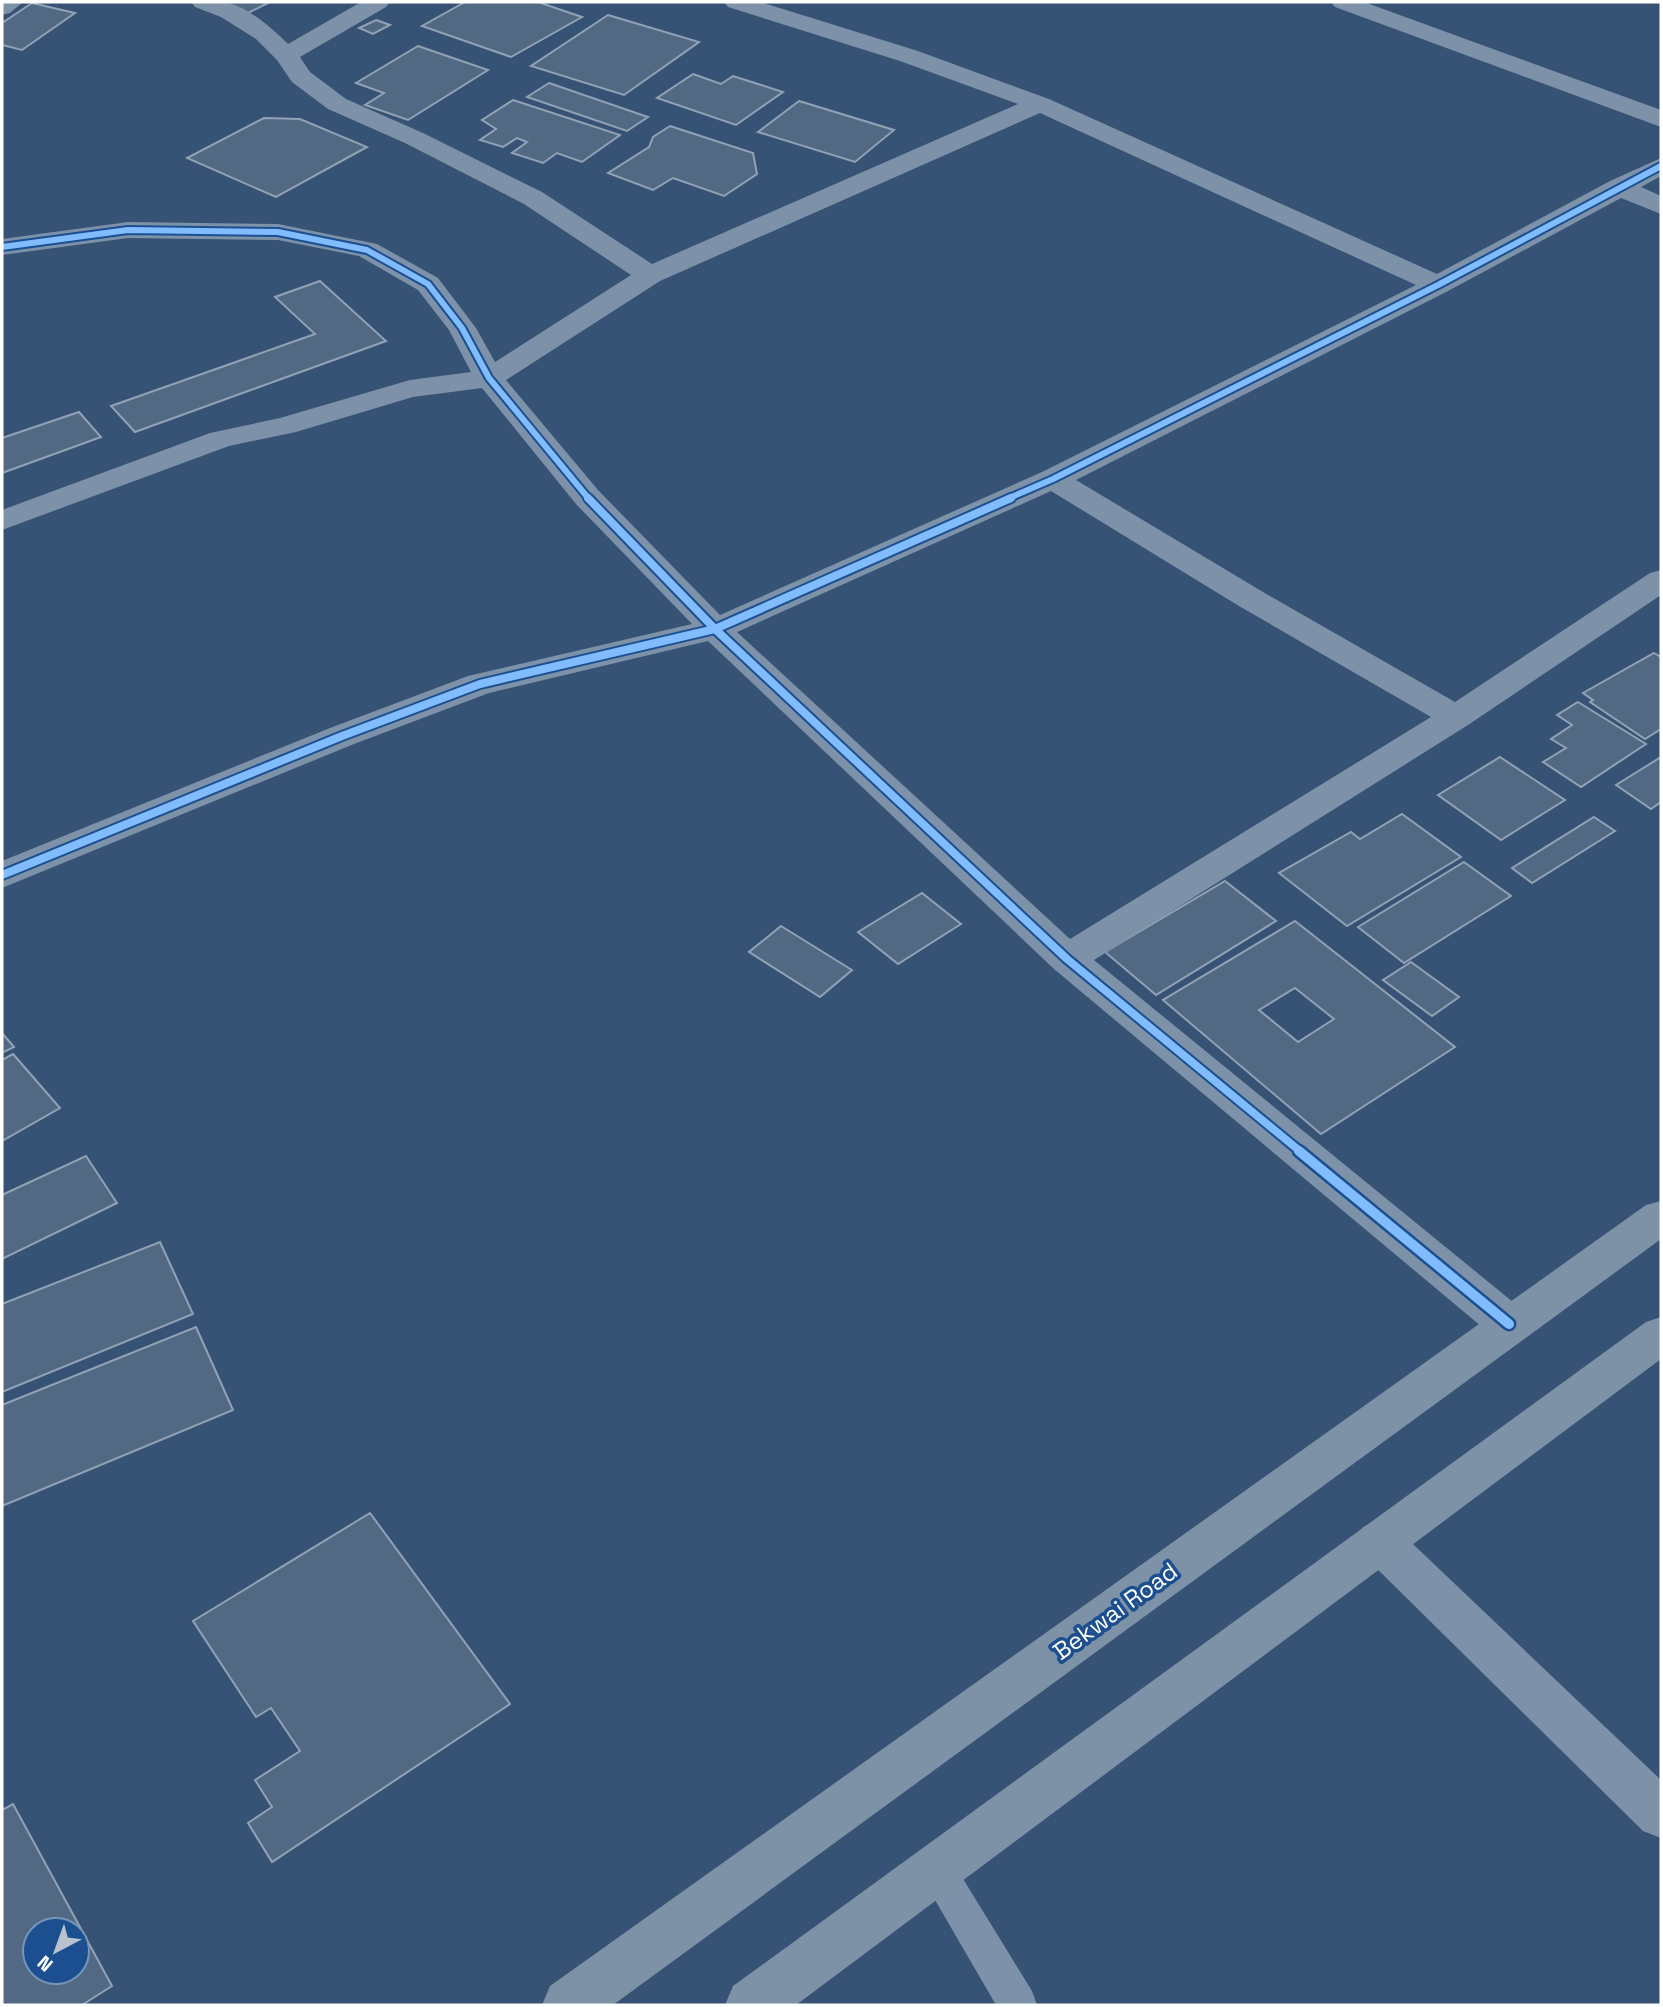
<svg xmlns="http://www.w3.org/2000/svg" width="1663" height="2007" viewBox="0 0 1663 2007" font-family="'Space Grotesk',sans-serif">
	<rect width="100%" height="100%" fill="#365274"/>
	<!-- building -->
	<g fill="#526984" stroke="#92a2b6" stroke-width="2" fill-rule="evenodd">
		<polygon points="216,2 270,2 246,14"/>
		<polygon points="465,2 538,2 582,17 511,57 422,26"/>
		<polygon points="32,3 75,13 22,50 2,45 2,23"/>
		<polygon points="608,15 699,42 624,95 531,66"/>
		<polygon points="376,20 390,25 373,34 359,28"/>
		<polygon points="418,46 488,70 408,120 365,105 384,93 356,83"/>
		<polygon points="693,74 721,84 733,76 783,92 736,125 657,98"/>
		<polygon points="549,83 648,117 627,131 527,97"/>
		<polygon points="513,100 620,135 582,162 557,153 543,163 512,153 527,142 517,138 503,147 480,140 496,129 482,120"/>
		<polygon points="799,101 894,130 855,162 758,132"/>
		<polygon points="264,118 300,119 367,147 276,197 187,158"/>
		<polygon points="670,126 753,153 757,174 724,196 673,178 653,190 608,173 649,147 653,137"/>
		<polygon points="320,281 386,341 135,432 111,406 315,334 275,297"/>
		<polygon points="79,412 101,437 2,473 2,438"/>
		<polygon points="1654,653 1661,657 1661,729 1645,739 1590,702 1593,700 1583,693"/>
		<polygon points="1578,702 1646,744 1581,787 1543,762 1566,748 1551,739 1572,725 1557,715"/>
		<polygon points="1500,757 1565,800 1501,840 1438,795"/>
		<polygon points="1661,757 1661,802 1651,809 1616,785"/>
		<polygon points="1402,814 1461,857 1347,926 1279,873 1351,832 1360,839"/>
		<polygon points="1594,817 1615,831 1532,883 1512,868"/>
		<polygon points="1464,862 1511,896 1404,963 1358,927"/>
		<polygon points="1225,881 1276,921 1156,995 1105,952"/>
		<polygon points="922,893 961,924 898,964 858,932"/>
		<path d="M 1295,921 L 1455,1047 L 1321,1134 L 1163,1000 ZM 1295,988 L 1334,1019 L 1298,1042 L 1259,1010 Z"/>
		<polygon points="781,926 852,970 820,997 749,952"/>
		<polygon points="1411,962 1459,997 1432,1016 1383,980"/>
		<polygon points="2,1033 14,1047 2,1053"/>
		<polygon points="13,1054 60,1108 2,1141 2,1060"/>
		<polygon points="86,1156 117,1203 2,1259 2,1195"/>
		<polygon points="160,1242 193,1314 2,1392 2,1304"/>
		<polygon points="196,1327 233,1410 2,1506 2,1405"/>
		<polygon points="370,1513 510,1704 272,1862 248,1823 272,1807 255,1780 300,1751 271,1708 256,1717 193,1621"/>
		<path d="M 13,1804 L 112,1986 L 82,2005 L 2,2005 L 2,1810 ZM 35,1930 L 77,1930 L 77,1972 L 35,1972 Z"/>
	</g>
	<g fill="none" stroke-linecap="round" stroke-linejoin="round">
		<!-- lane -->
		<polygon fill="#7d92a8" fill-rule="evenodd" points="936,1851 949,1856 1032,1991 1037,2005 996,2005 917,1869 923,1856"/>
		<!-- street -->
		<g fill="#7d92a8" fill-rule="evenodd">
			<polygon points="2,2 23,2 10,13 2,15"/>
			<path d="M 191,2 C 201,2 214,0 224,2 C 247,6 272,28 288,44 L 361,2 L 390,2 L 386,7 L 300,57 L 310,72 L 346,99 L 423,133 L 542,192 L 652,264 L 1018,104 L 900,61 L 728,7 L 724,2 L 760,2 L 918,51 L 1049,99 L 1437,274 L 1610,181 L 1661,158 L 1661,176 L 1641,187 L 1661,196 L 1661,214 L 1621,198 L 1448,291 L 1076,480 L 1263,592 L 1455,702 L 1650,573 L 1661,570 L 1661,595 L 1468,725 L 1094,960 L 1524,1311 L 1531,1324 L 1524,1337 L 1509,1342 L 1494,1337 L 1054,969 L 708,641 L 489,693 L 354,744 L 2,888 L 2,861 L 330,728 L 468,676 L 692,624 L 576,504 L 482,388 L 413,397 L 296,432 L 229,446 L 2,530 L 2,510 L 210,433 L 280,418 L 410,380 L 471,372 L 449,330 L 418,290 L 359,256 L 278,240 L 128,238 L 2,255 L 2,239 L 128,222 L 278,224 L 377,244 L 438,278 L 476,328 L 495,362 L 631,275 L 524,204 L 405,143 L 328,109 L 292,82 L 277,60 L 256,39 L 221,17 L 195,7 ZM 1040,113 L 1416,285 L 1042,472 L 720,615 L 598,490 L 506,380 L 660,281 ZM 1051,491 L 1239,606 L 1431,717 L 1070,939 L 737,632 Z"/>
			<polygon points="1331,2 1364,2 1661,110 1661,127 1335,7"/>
			<polygon points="1379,1521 1395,1527 1661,1780 1661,1838 1643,1831 1363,1555 1356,1541 1363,1527"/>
		</g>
		<!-- highway -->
		<g fill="#7e92a7" fill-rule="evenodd">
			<polygon points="1661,1201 1661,1239 613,2005 542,2005 550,1986 1646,1205"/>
			<polygon points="1661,1317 1661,1359 796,2005 725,2005 733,1986 1646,1322"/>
		</g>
		<defs>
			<g id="cycleway-far2">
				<polyline points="2,247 128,230 278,232 367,250 428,284 462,328 489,378 589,499"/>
				<polyline points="1007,499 1053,479 1438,285 1661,166"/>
			</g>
			<g id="cycleway-far1">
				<polyline points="588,498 715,629 1067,959 1301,1152"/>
				<polyline points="2,875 342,736 480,684 715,629 1011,498"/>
			</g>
			<polyline id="cycleway" points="1299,1151 1509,1324"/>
		</defs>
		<!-- cycleway-far2 casing -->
		<use href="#cycleway-far2" stroke="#1b4f8f" stroke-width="10"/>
		<!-- cycleway-far1 casing -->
		<use href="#cycleway-far1" stroke="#1b4f8f" stroke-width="12"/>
		<!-- cycleway casing -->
		<use href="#cycleway" stroke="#1b4f8f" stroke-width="15"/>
		<!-- cycleway-far2 -->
		<use href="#cycleway-far2" stroke="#80bcff" stroke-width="6"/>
		<!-- cycleway-far1 -->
		<use href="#cycleway-far1" stroke="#80bcff" stroke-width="8"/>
		<!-- cycleway -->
		<use href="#cycleway" stroke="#80bcff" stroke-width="10"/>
	</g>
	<g text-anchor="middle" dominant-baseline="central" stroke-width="7" stroke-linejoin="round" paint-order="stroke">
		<!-- near-street labels -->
		<g font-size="24" fill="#fff" stroke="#1b4f8f">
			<text transform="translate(1115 1611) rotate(-36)">Bekwai Road</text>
		</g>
	</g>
	<!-- border -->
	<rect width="1663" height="2007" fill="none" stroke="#ffffff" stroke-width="7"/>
	<!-- north arrow -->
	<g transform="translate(56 1951) rotate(221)"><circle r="33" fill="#1b4f8f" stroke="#7695bc" stroke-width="2"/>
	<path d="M0-5L12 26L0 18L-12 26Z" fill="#b9c2ce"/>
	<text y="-10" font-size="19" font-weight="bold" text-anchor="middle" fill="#ffffff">N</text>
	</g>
</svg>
